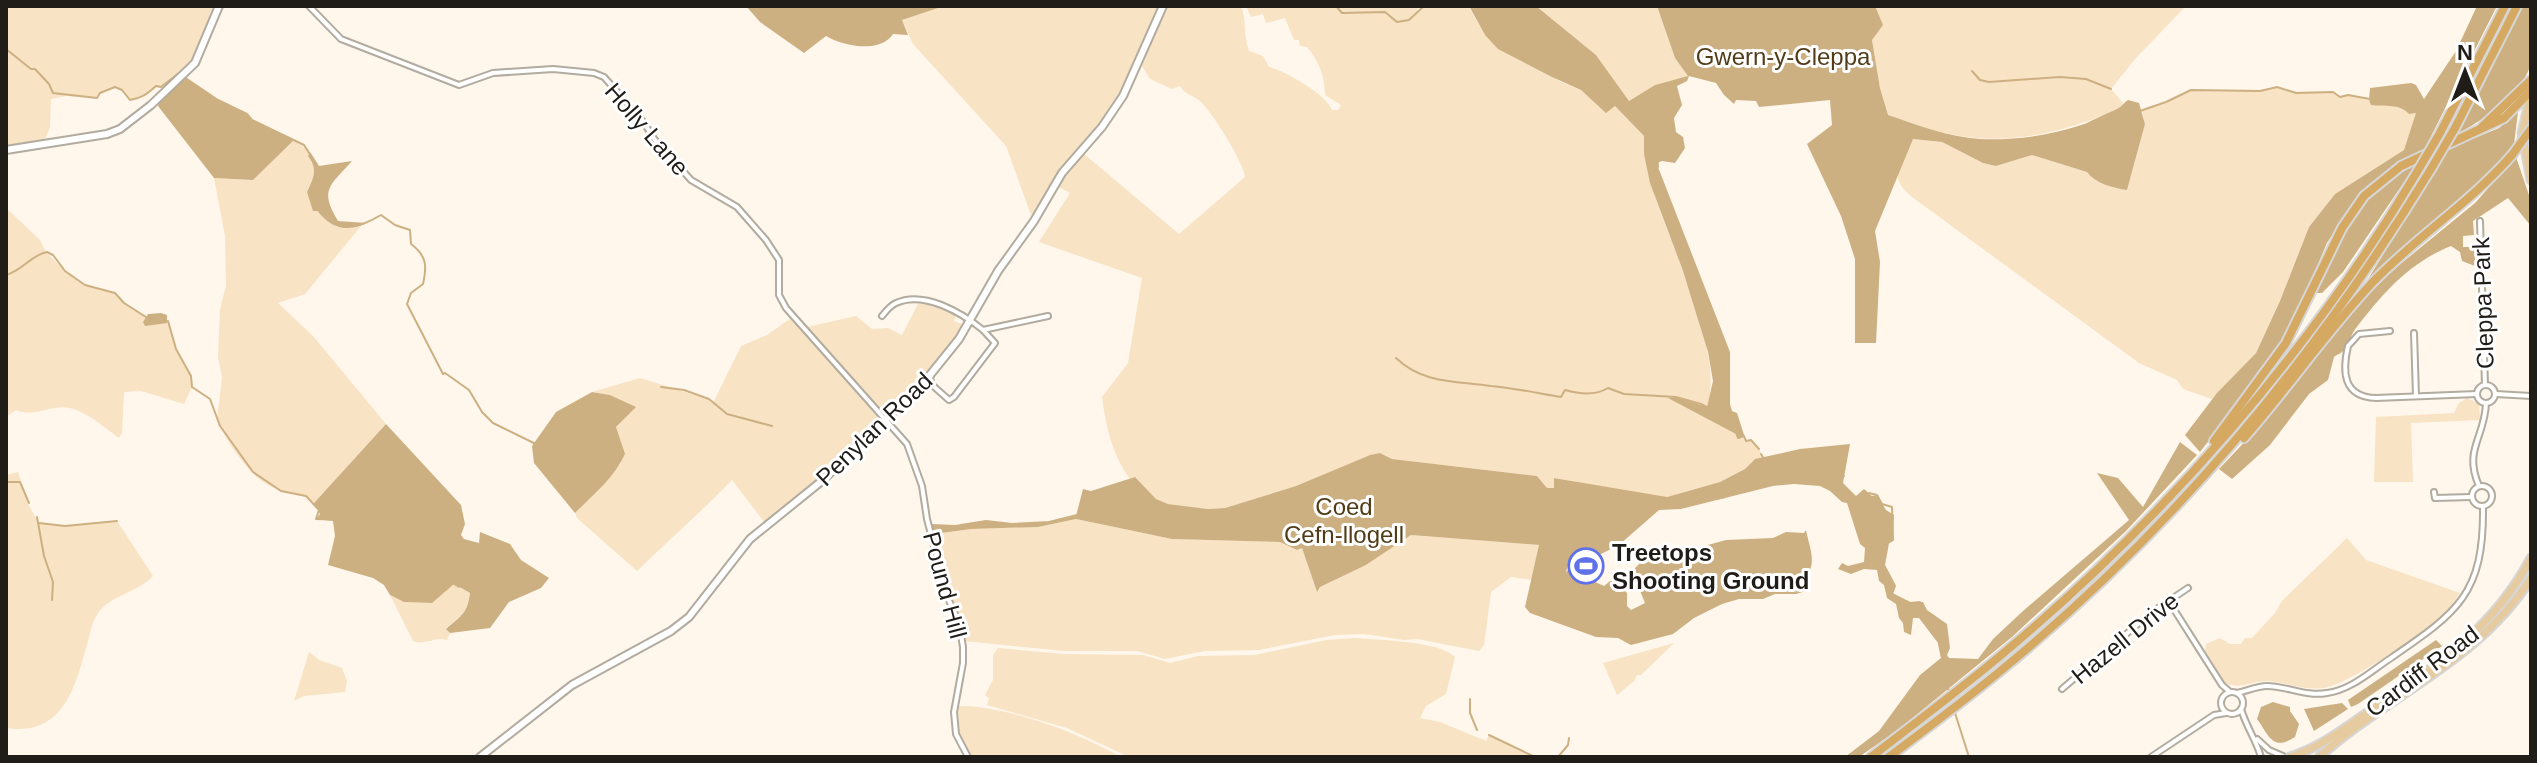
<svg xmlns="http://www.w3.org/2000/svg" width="2537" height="763" viewBox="0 0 2537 763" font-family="Arial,sans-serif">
	<rect width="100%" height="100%" fill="#fff7eb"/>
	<!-- green -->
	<g fill="#f8e3c4">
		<polygon points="6,6 217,6 193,60 161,87 156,86 144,97 130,100 122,90 115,87 100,93 97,98 66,96 51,99 50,127 44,142 6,149"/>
		<polygon points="944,6 1160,6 1126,83 1112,109 1065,165 1037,211 1031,215 1006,146 913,44 902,20"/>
		<path d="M 1166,6 L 1241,6 C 1247,21 1243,35 1249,51 L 1263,56 L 1269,67 C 1285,71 1326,94 1332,110 L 1338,110 L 1341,105 L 1325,95 C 1325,77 1319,61 1307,47 L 1300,46 L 1299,40 L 1294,40 L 1285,18 L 1266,23 L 1263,14 L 1251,17 L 1246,6 L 1418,6 L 1417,12 L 1424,6 L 1468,6 L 1485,35 L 1561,82 L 1581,90 L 1606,112 L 1615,106 L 1644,136 C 1644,174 1659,207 1672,242 C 1682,267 1690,292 1698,318 C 1707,348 1716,376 1707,407 L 1689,401 L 1684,405 L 1744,436 L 1746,441 L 1751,440 L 1759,449 L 1763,458 L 1755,459 L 1745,469 L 1720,482 L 1667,497 L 1659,497 L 1555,478 L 1554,488 L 1547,488 L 1537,476 L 1392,459 L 1380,453 L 1370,455 L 1296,486 L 1225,508 L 1208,509 L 1168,504 L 1156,499 L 1135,477 L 1130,479 C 1112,454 1106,427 1102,397 L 1128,363 L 1142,278 L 1039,242 L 1070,193 L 1057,186 L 1083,153 L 1179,234 L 1245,177 C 1243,161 1212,112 1200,101 C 1193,95 1185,95 1180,86 L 1172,89 L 1150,79 L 1142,66 Z"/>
		<polygon points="1536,6 1657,6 1675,58 1689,76 1655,85 1629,101 1596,55"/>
		<path d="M 1875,6 L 2186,6 L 2136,58 L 2111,89 L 2123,103 L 2122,107 C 2072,130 2016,145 1960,136 C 1935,132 1912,123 1888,115 L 1880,88 L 1872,40 L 1882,25 Z"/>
		<path d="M 2277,87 C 2297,98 2322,85 2340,97 L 2348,95 L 2369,100 L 2372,105 L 2390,105 L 2417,113 L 2404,150 L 2335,194 L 2309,227 L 2280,301 L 2256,353 L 2212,399 L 2183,389 L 2177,380 L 2139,363 L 1912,197 C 1886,175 1901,167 1913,139 L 1942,142 L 1983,163 L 1996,166 L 2032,155 L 2087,172 C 2096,184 2113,188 2127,190 L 2145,124 L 2142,110 L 2166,102 L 2191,90 L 2260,91 Z"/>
		<path d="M 294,140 L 310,152 L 308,156 C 318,169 314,179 307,192 L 318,211 L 337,227 L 361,226 L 305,294 L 278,303 L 313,336 L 386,424 L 314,503 C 303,493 293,494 279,490 C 251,481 229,445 217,420 L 222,378 L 218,357 L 220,309 L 226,286 L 225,236 L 214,178 L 253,180 Z"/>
		<path d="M 6,208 L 40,240 L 46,252 L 65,271 L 85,285 L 115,293 L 124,303 L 146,317 L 143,322 L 168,321 L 176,349 L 191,376 L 192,387 L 184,404 L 141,391 L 124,392 L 122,433 L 119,438 C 101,425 78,403 55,408 C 40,410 32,416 16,410 L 6,417 Z"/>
		<polygon points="919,302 930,304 956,315 954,321 964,325 940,359 885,416 807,327 856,316 872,329 888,328 902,335"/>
		<path d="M 791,318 L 881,421 L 821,478 L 765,523 L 732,480 C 701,512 669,540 637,571 L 577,518 L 575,513 L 600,489 L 621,463 L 616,427 L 635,407 L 610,395 L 592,392 L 640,378 L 714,401 L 741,346 L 767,335 Z"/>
		<polygon points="2467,398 2479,404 2480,420 2411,423 2413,482 2374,482 2376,417 2454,413 2459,403"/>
		<path d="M 18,472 L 29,506 L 39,523 L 65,526 L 117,521 L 153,576 C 137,593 111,595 98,613 C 91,623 90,636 86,648 C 74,692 61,736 6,728 L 6,475 Z"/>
		<polygon points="1076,519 1172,539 1280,542 1297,550 1302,548 1317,592 1320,587 1366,565 1411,535 1540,545 1532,580 1511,577 1491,592 1484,645 1479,651 1417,639 1404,640 1364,634 1335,635 1259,650 1205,651 1165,659 1137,651 1064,651 964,641 934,534 971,529 1038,527"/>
		<path d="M 2347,538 L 2366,560 L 2460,593 C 2454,602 2448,611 2440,618 C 2421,635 2346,686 2323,688 C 2304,691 2286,682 2267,681 C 2251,681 2241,690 2225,683 L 2205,650 L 2206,644 L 2220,638 L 2230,644 L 2241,644 L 2245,638 L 2252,638 L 2275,613 L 2282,601 Z"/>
		<path d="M 453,584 L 470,593 C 466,614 463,615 446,628 L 450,633 L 447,640 C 436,636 424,646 413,641 L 390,595 L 404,602 L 431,603 Z"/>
		<path d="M 1354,638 C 1378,640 1440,641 1455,657 L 1446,694 L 1426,706 L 1420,718 L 1440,722 L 1486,741 L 1489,735 L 1535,757 L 1129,757 L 1067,728 L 987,705 L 989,698 L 985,695 L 993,680 L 993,655 L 998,648 L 1064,654 L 1143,655 L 1170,663 L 1198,656 L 1254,655 L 1326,640 Z"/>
		<polygon points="1674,643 1641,675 1637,675 1634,681 1617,695 1603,663"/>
		<polygon points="309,652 319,660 342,668 347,681 345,692 304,696 294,701"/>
		<path d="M 958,706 C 1009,706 1077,732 1121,757 L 970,757 L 959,736 Z"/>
	</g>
	<!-- forest -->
	<g fill="#cdb082">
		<path d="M 746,6 L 944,6 L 902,20 L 908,35 L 893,34 C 880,54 843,46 826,36 L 804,53 L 760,22 Z"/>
		<path d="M 1469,6 L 1536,6 L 1596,55 L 1629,101 L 1655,85 L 1688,76 L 1675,58 L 1657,6 L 1875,6 L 1883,25 L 1872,40 L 1880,88 L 1888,115 C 1918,125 1948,137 1980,139 C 2023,141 2075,132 2114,111 C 2121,108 2122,104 2128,100 L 2139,103 L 2145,124 L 2127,190 C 2113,188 2096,184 2087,172 L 2032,155 L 1996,166 L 1983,163 L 1942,142 L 1913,139 L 1875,231 L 1880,262 L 1876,343 L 1855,343 L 1855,259 L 1841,216 L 1807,144 L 1832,125 L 1830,100 L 1759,107 L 1756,101 L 1736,100 L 1734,104 L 1724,95 L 1716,83 L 1689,76 L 1687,81 L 1677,86 L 1682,105 L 1674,118 L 1676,132 L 1683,137 L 1685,148 L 1675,163 L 1662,161 L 1657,163 L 1658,167 L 1730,352 L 1730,404 L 1732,411 L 1737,413 L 1746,441 L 1744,436 L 1738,438 L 1736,434 L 1668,398 L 1676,397 L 1707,407 L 1713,381 L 1708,352 L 1683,271 L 1650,183 L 1644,154 L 1644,136 L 1615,106 L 1606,113 L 1581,90 L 1552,77 L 1498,49 L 1485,35 Z"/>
		<path d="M 2477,6 L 2497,6 L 2423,152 L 2391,167 L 2363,191 L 2349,208 L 2327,243 L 2301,304 L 2267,366 L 2200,452 L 2185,435 L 2217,393 L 2256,353 L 2280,301 L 2309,227 L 2335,194 L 2404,150 L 2416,113 L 2409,114 C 2399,103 2385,107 2371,105 L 2369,100 L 2370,88 L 2411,83 L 2416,85 L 2424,99 L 2456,51 Z"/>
		<path d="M 2521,6 L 2531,6 C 2531,23 2535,46 2531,63 C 2523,95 2482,121 2455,135 Z"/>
		<polygon points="186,78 217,100 247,114 252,120 294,140 253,180 214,178 158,106 160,101"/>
		<polygon points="2518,112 2514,144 2498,164 2365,284 2448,149 2499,128"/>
		<path d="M 310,152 L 319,166 L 352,161 C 330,186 319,189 338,221 L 367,223 C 350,232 330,227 318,211 L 313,211 L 307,192 C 314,178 318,169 308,156 Z"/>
		<path d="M 2516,157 L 2531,201 L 2531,226 L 2508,198 L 2473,221 L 2474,235 L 2463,236 L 2463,247 L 2475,247 L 2475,266 L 2462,261 L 2460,252 L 2451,246 C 2409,263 2384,292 2356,328 C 2351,334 2349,345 2344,350 C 2341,354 2337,354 2334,357 L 2328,380 L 2309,394 L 2270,445 L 2232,479 L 2219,469 L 2267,418 L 2365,297 L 2398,266 L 2475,203 Z"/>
		<path d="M 2417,163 L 2343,272 L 2322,293 L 2315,293 C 2338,242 2363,187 2417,163 Z"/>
		<polygon points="161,313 167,315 167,323 145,326 143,322 148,314"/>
		<path d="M 592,392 L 610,395 L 636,407 L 616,427 L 625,454 C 614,478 593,495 575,513 L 534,463 L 532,446 L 556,412 Z"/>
		<path d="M 386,424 L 461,505 L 465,524 L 461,535 L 464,539 L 479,543 L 480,532 L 510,544 L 521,560 L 549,578 L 541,588 L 509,602 L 490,628 L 450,633 L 446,629 C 462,615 467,614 470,593 L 454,584 L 432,603 L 404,602 L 390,595 L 384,585 L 373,578 L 328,565 L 335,536 L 333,521 L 316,519 L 320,514 L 314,503 Z"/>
		<path d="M 2180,442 L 2197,455 L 2126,531 L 2012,637 L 1899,729 L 1859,757 L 1845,757 L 1879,731 L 1920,675 L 1941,658 L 1938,643 L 1919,618 L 1913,618 L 1911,635 L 1904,632 L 1903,623 L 1899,618 L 1896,604 L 1887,598 L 1884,585 L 1879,581 L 1877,570 L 1864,569 L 1851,574 L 1838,569 L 1842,563 L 1848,566 L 1864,562 L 1865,548 L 1860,544 L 1847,503 L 1842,502 L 1830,491 L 1820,486 L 1794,484 L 1773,486 L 1681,509 L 1659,510 L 1619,545 L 1601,554 L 1588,566 L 1570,557 L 1566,572 L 1573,566 L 1586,568 L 1583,574 L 1586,578 L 1604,586 L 1610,581 L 1616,582 L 1627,593 L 1627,606 L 1631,610 L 1645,603 L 1632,571 L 1642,561 L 1668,551 L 1693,549 L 1726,540 L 1773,538 L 1786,532 L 1804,533 L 1806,530 C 1809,546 1817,562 1807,575 L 1809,590 L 1796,594 L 1775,594 L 1763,599 L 1739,599 L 1722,604 L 1694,618 L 1673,634 L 1631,645 L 1618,638 L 1596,637 L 1530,613 L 1525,607 L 1539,545 L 1411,535 L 1366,565 L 1320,587 L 1317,592 L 1302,548 L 1297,550 L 1280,542 L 1172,539 L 1076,519 L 1038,527 L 971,529 L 934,534 L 931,525 L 955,526 L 986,521 L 1012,524 L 1049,522 L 1076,516 L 1083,489 L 1091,491 L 1135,477 L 1156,499 L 1168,504 L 1208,509 L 1225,508 L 1296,486 L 1370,455 L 1380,453 L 1392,459 L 1537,476 L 1547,488 L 1554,488 L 1554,478 L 1667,497 L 1720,482 L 1745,469 L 1755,459 L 1800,449 L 1850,444 L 1843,483 L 1856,496 L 1864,489 L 1872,496 L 1877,495 L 1886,510 L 1894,515 L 1893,540 L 1888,543 L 1884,565 L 1895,586 L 1892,594 L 1910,603 L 1923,602 L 1927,610 L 1947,624 L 1950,648 L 1947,655 L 1949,658 L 1978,659 L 1993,639 L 2023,611 L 2129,520 L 2097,473 L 2118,478 L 2143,507 Z"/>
		<polygon points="2436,640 2442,646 2358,704 2351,707 2348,700"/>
		<path d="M 2273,702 L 2290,707 L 2290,711 L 2299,724 L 2295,737 C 2272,752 2269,735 2257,719 L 2261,707 Z"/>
		<polygon points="2342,703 2348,709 2314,731 2304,709"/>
	</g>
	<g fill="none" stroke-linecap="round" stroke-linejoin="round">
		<!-- stream -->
		<g stroke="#cdb082" stroke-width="2">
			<polyline points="1336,6 1342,13 1385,12 1397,22 1409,20 1424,6"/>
			<path d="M 1511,6 L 1520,13 L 1530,16 L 1542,44 L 1551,51 L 1554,50 L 1558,63 L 1569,61 L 1578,65 L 1581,75 L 1593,79 L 1600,96 L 1609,100 L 1612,97 L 1628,112 L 1635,112 L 1638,124 C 1659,130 1656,148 1658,167 L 1650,170 L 1650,176 L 1654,177 L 1656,186 L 1661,189 L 1657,195 C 1664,202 1671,209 1666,219 L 1673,223 L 1672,234 C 1683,245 1686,248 1685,266 L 1696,278 L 1693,280 L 1693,284 L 1702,286 C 1706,293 1705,300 1710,307 L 1705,311 L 1707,324 L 1714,325 L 1714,333 L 1722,344 L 1719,359 L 1725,377 L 1723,409"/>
			<path d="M 6,49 L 31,69 L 35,69 L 49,84 L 53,93 L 97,98 L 100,93 L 115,87 L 122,90 L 130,100 C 142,98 147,94 156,86 L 161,87 L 179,73"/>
			<polyline points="1972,71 1980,80 1989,82 2060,77 2086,79 2111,89"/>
			<path d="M 184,77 L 218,100 L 247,114 L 252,120 L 304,145 L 319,168 L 312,201 C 331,233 351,233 381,215 L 395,225 L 410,230 L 411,244 C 427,256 427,266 423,284 L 411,293 L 407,304 L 443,374 L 445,373 L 469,390 L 482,412 L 493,423 L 546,449"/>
			<path d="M 2061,147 C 2073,142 2077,133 2086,125 C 2090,122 2123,107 2128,106 L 2137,112 L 2166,102 L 2191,90 L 2260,91 L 2277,87 L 2296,93 L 2333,92 L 2340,97 L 2348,95 L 2381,101 L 2394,92 L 2397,94 L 2403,88 L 2420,102"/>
			<path d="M 6,275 C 22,271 31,255 47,252 L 53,255 L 65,271 L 85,285 L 115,293 L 124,303 L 146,317"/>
			<polyline points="168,321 176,349 191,376 192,387 210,399 220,426 253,472 281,491 306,496 319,510 316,519 344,520 369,535 426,560 446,579 459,587"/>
			<path d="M 1396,358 C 1423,384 1456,381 1491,386 C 1514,388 1537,393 1561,397 L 1565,390 C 1579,394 1595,396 1608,388 L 1624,394 L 1676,397 L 1701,404 L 1712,410 L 1728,411 L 1738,438 L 1744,436 L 1746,441 L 1751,440 L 1759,449"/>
			<polyline points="661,387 684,390 709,399 727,414 772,426"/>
			<polyline points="1761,454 1768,465 1778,471 1781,476 1804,478 1821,471 1832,469 1844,476"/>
			<polyline points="6,482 20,482 29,503"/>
			<polyline points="1869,493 1877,495 1882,504 1892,507 1893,540 1888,543 1884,565 1895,586 1892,594 1910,603 1920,602 1928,620 1939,625 1941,635 1939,643 1949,692"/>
			<path d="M 1525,499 L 1528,497 L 1533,498 L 1539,508 L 1581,507 C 1593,517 1597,520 1611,514 L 1631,520 L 1647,505 C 1654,507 1677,507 1682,505 C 1692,500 1695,492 1708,498 L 1708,492 L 1716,499 L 1725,497 L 1724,492 L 1733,493 L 1746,472 L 1764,474 L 1771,483 L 1781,476"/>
			<polyline points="37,517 44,556 53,582 52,600"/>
			<path d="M 1300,519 C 1313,517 1324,506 1339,507 L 1340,503 L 1352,498 L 1358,506 L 1370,498 L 1382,503 L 1390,494 C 1395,497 1428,498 1433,496 L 1439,499 L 1448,492 L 1455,491 L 1458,495 L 1485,499"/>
			<polyline points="39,523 65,526 117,521"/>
			<path d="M 931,525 L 955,526 L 986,521 L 1012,524 L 1049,522 L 1081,514 L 1100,517 L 1107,513 L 1122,513 L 1131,517 L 1151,515 L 1154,517 L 1158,513 L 1179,516 L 1182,519 C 1199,511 1205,522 1219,524 C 1239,526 1258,518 1278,518 L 1284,523 L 1296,521"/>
			<polyline points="1470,699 1470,713 1477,730"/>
			<polyline points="1955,713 1969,757"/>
			<polyline points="1489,735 1535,757"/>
			<polyline points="1558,757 1568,745 1569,738"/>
		</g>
		<defs>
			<g id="street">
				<polyline points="309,6 341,39 459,85 493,73 553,69 594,73 604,77 642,120 655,140 691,180 737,207 766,240 779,260 779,295 786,308 907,444 922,486 927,519 947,596 959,623 963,647 963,663 954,712 956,734 968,757"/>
				<polyline points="2480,221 2485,385"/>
				<path d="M 882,316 C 886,311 891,305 896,303 C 924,290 962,313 983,330 L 1048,316"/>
				<path d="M 2390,331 L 2359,334 L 2348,346 C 2342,372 2343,397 2376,398 L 2477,394"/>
				<polyline points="2414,333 2416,396"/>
				<polyline points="930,375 931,384 949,400 954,397 995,343 983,330"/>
				<circle cx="2486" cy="394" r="9"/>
				<polyline points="2496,394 2531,396"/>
				<circle cx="2482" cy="496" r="10"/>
				<path d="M 2479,486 C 2463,449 2485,438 2486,403"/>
				<polyline points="2434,492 2435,498 2471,497"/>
				<polyline points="2168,600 2222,685 2230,692"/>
				<polyline points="2062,689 2152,612 2188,588"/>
				<circle cx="2232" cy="703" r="11"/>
				<path d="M 2237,693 C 2247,691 2257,686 2267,686 C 2287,686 2306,697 2327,693 C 2351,690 2371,671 2391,658 C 2458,612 2484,594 2483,507"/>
				<path d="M 2241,709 C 2246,726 2256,740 2261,757"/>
				<polyline points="2257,739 2269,750 2283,756"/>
				<polyline points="2151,757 2214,715 2226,713"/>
			</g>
			<g id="secondary">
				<polyline points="6,150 107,134 120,129 151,105 195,63 219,6"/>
				<polyline points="480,757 572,685 671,631 689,617 750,539 823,480 926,380 959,339 998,271 1034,221 1062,173 1102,127 1123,96 1163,6"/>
			</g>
			<g id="primary">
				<polyline points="2531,94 2522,133 2531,180"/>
				<path d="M 2290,757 C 2322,747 2346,727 2374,708 C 2438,665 2494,628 2531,558"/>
				<path d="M 2319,757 C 2389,694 2479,661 2531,578"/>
			</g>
			<g id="highway">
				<polyline points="2482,127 2531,80"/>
				<polyline points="2455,128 2517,6"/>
				<polyline points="2440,133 2505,6"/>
				<path d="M 2244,438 C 2288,388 2326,332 2372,283 C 2416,237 2470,203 2512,155"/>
				<polyline points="2214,441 2286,343 2342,228 2364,196 2401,166 2504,118 2531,91"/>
				<path d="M 1871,757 C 1914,724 1958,691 2000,656 C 2163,520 2308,355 2417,172"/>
				<path d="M 1889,757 C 1927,728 1967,699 2004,668 C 2174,528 2317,356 2431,169"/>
			</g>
		</defs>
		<!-- street casing -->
		<use href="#street" stroke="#b2ab9f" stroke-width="8"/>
		<!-- secondary casing -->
		<use href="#secondary" stroke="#b2ab9f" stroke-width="10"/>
		<!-- primary casing -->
		<use href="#primary" stroke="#d7d6d6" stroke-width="11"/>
		<!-- highway casing -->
		<use href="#highway" stroke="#d7d6d6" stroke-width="12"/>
		<!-- street -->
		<use href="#street" stroke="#fff" stroke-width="4"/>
		<!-- secondary -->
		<use href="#secondary" stroke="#fff" stroke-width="6"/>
		<!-- primary -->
		<use href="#primary" stroke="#e6cba0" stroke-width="7"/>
		<!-- highway -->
		<use href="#highway" stroke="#d5a961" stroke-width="8"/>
		<defs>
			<g id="highway-bridge">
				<polyline points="2512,155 2531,129"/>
				<polyline points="2431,169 2455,128"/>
				<polyline points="2417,172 2440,133"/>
			</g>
		</defs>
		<!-- highway-bridge casing -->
		<use href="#highway-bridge" stroke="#d7d6d6" stroke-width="12" stroke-linecap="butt"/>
		<!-- highway-bridge -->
		<use href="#highway-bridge" stroke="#d5a961" stroke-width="8"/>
	</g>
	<!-- icons -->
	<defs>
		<symbol id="stadium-ring" viewBox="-11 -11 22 22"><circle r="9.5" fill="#fff" stroke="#5e71e8" stroke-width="1.5"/><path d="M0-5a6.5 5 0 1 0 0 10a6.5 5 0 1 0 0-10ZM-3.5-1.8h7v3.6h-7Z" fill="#5e71e8"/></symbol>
	</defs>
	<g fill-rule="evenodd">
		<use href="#stadium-ring" x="1566" y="546" width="40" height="40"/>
	</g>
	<g text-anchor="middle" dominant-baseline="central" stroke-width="6" stroke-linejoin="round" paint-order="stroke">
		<!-- park labels -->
		<g font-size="24" fill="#513c17" stroke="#fff">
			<text x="1783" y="56">Gwern-y-Cleppa</text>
			<text x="1344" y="506">Coed<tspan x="1344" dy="28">Cefn-llogell</tspan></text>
		</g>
		<!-- street labels -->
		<g font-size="24" fill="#201d19" stroke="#fff">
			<text transform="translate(647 129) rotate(49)">Holly Lane</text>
			<text transform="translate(2483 303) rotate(-92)">Cleppa Park</text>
			<text transform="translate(874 429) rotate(-44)">Penylan Road</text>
			<text transform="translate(945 585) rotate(75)">Pound Hill</text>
			<text transform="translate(2125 638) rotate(-39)">Hazell Drive</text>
			<text transform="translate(2422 671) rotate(-37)">Cardiff Road</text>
		</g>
		<!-- poi labels -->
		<g font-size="24" font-weight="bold" fill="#201d19" stroke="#fff" text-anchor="start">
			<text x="1612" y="552">Treetops<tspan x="1612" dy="28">Shooting Ground</tspan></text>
		</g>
	</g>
	<!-- border -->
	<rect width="2537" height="763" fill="none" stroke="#201d19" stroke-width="16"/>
	<!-- north arrow -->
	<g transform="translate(2465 72)" stroke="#ffffff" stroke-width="6" paint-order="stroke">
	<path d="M0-6L14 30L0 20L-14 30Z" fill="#201d19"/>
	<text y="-12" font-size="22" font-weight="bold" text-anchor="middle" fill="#201d19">N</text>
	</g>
</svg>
